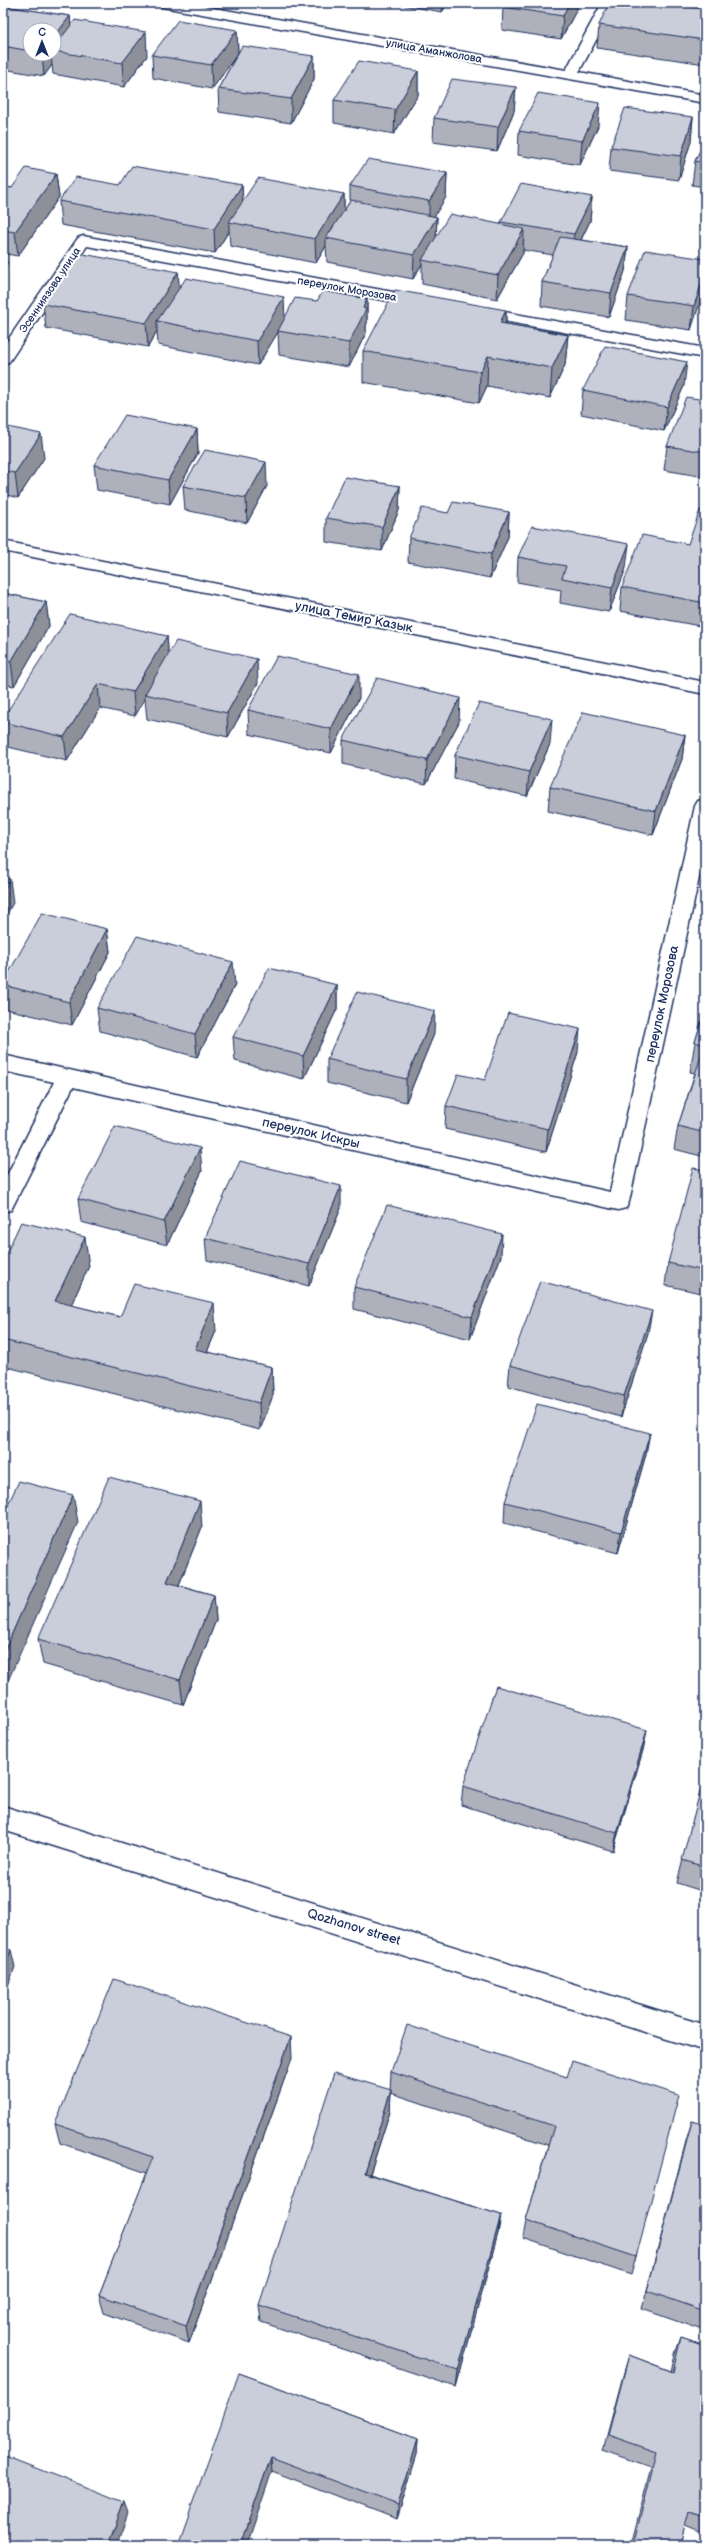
<svg xmlns="http://www.w3.org/2000/svg" width="708" height="2548" viewBox="0 0 708 2548" font-family="'Balsamiq Sans',sans-serif">
	<rect width="100%" height="100%" fill="#fff"/>
	<filter id="ink" filterUnits="userSpaceOnUse"><feTurbulence type="fractalNoise" baseFrequency=".025" numOctaves="2"/><feDisplacementMap in="SourceGraphic" scale="8" xChannelSelector="R" yChannelSelector="G"/><feConvolveMatrix kernelMatrix="1 2 1 2 8 2 1 2 1" color-interpolation-filters="sRGB"/></filter>
	<g filter="url(#ink)">
		<g fill="none" stroke-linecap="round" stroke-linejoin="round">
			<defs>
				<g id="street">
					<polygon points="155,3 186,3 566,70 602,3 616,3 579,72 705,95 705,103 162,7"/>
					<polygon points="83,236 421,297 429,302 421,307 87,246 9,362 3,364 3,347 78,238"/>
					<polygon points="477,307 705,348 705,358 471,315 469,312"/>
					<polygon points="3,541 705,682 705,694 3,551"/>
					<polygon points="705,799 705,850 629,1202 626,1208 618,1210 73,1087 11,1210 3,1212 3,1183 54,1082 3,1071 3,1055 610,1192 695,806 698,801"/>
				</g>
				<polygon id="secondary" points="3,1806 705,2025 705,2051 3,1830"/>
			</defs>
			<!-- street casing -->
			<use href="#street" stroke="#1b2f5e" stroke-width="3"/>
			<!-- secondary casing -->
			<use href="#secondary" stroke="#1b2f5e" stroke-width="3"/>
			<!-- street -->
			<use href="#street" fill="#fff" fill-rule="evenodd"/>
			<!-- secondary -->
			<use href="#secondary" fill="#fff" fill-rule="evenodd"/>
		</g>
		<!-- wall -->
		<g fill="#aeb1bb" stroke="#1b2f5e" fill-rule="evenodd">
			<polygon points="390,3 448,3 442,12"/>
			<polygon points="505,3 577,3 577,9 561,39 502,30 503,7"/>
			<polygon points="673,4 705,9 705,64 597,48 599,25"/>
			<path d="M 3,6 L 70,16 L 71,26 L 147,56 L 124,87 L 53,74 L 52,65 L 44,76 L 3,69 ZM 30,30 L 54,30 L 54,54 L 30,54 Z"/>
			<polygon points="237,30 238,53 314,56 314,79 291,123 219,112 218,89 237,55 212,89 153,78 152,55"/>
			<polygon points="418,71 418,95 394,134 334,123 334,100"/>
			<polygon points="516,87 514,111 497,151 433,142 434,118"/>
			<polygon points="693,117 691,141 679,180 609,171 611,147"/>
			<polygon points="598,126 580,165 518,155 519,131"/>
			<polygon points="705,140 705,187 692,185 695,161"/>
			<polygon points="447,173 446,197 434,216 437,217 436,237 501,224 501,222 592,197 590,221 581,240 628,247 625,271 609,317 541,306 542,282 553,255 523,250 523,253 497,299 422,284 422,264 413,279 327,262 326,246 316,263 230,246 229,231 215,253 61,225 59,201 120,185 242,185 243,201 344,194 344,211 350,201 350,186"/>
			<polygon points="56,174 59,197 18,256 6,254 7,264 3,269 3,187 12,188"/>
			<polygon points="705,259 691,330 626,320 628,296"/>
			<polygon points="178,272 179,288 285,318 317,301 367,299 367,323 366,326 366,333 349,367 279,355 278,332 258,365 158,345 157,331 148,347 46,328 43,304"/>
			<polygon points="506,310 506,324 568,335 565,365 550,398 487,386 479,403 363,382 363,351"/>
			<polygon points="684,386 664,431 581,414 583,390"/>
			<polygon points="705,400 705,477 664,470 667,446"/>
			<polygon points="3,426 44,458 18,498 3,494"/>
			<polygon points="197,429 198,453 170,504 97,490 94,465"/>
			<polygon points="183,486 267,486 247,523 185,510"/>
			<polygon points="400,486 399,510 382,551 326,542 326,518"/>
			<polygon points="705,511 705,627 620,611 622,587 688,544"/>
			<polygon points="509,512 508,537 490,578 408,562 409,538 448,513"/>
			<polygon points="518,557 626,568 609,612 560,603 561,590 517,582"/>
			<polygon points="3,593 46,602 49,626 14,686 3,684"/>
			<polygon points="167,636 168,654 258,683 228,737 147,719 145,699 135,716 100,708 67,761 4,746 3,740 3,718"/>
			<polygon points="359,698 331,753 249,734 248,710"/>
			<polygon points="459,722 426,784 343,764 343,740"/>
			<polygon points="685,735 682,759 653,835 548,811 550,787"/>
			<polygon points="550,744 527,796 454,779 455,755"/>
			<polygon points="107,929 110,952 72,1025 6,1009 3,992 3,983"/>
			<polygon points="235,985 197,1057 100,1031 97,1008"/>
			<polygon points="337,985 337,1009 304,1079 235,1061 233,1037"/>
			<polygon points="705,1009 705,1157 674,1149 678,1126 695,1073 690,1072 695,1042"/>
			<polygon points="434,1034 406,1102 327,1083 327,1059"/>
			<polygon points="578,1052 546,1152 445,1129 446,1106"/>
			<polygon points="705,1170 705,1294 665,1285 668,1263"/>
			<polygon points="202,1171 167,1245 81,1222 78,1199"/>
			<polygon points="341,1208 309,1286 207,1260 205,1238"/>
			<polygon points="501,1256 470,1339 354,1309 354,1287"/>
			<polygon points="3,1260 89,1266 71,1305 120,1317 216,1331 207,1352 272,1367 273,1395 260,1430 3,1366"/>
			<polygon points="648,1333 621,1417 508,1386 510,1365"/>
			<polygon points="646,1454 618,1553 504,1523 505,1502"/>
			<polygon points="202,1527 179,1585 214,1595 216,1620 183,1705 43,1664 38,1639"/>
			<polygon points="647,1730 643,1750 613,1851 461,1805 463,1786"/>
			<polygon points="705,1773 705,1892 677,1883"/>
			<polygon points="292,2058 189,2343 104,2313 99,2295 147,2173 60,2143 55,2124"/>
			<polygon points="391,2072 567,2077 636,2257 631,2275 523,2238 526,2220 548,2145 391,2093 390,2111 370,2174 501,2215 498,2233 456,2387 261,2322 259,2305 390,2090"/>
			<polygon points="692,2121 705,2125 705,2331 642,2309 686,2141"/>
			<polygon points="681,2337 705,2345 705,2533 685,2525 680,2545 631,2545 651,2467 603,2450 624,2372 629,2355 671,2371 675,2354"/>
			<polygon points="239,2373 418,2439 417,2454 397,2519 272,2471"/>
		</g>
		<!-- shaded-wall -->
		<g fill="#8d9099" stroke="#1b2f5e">
			<polygon points="443,3 448,3 442,12"/>
			<polygon points="569,3 577,3 577,9 561,39 563,16"/>
			<polygon points="70,16 72,40 54,51 54,37"/>
			<polygon points="237,30 238,53 212,89 211,65"/>
			<polygon points="146,32 147,56 124,87 122,63"/>
			<polygon points="42,54 51,54 52,65 44,76"/>
			<polygon points="314,56 314,79 291,123 291,99"/>
			<polygon points="418,71 418,95 394,134 395,110"/>
			<polygon points="516,87 514,111 497,151 498,127"/>
			<polygon points="600,103 598,126 580,165 582,141"/>
			<polygon points="693,117 691,141 679,180 681,156"/>
			<polygon points="447,173 446,197 429,225 429,201"/>
			<polygon points="56,174 59,197 18,256 15,232"/>
			<polygon points="242,185 243,209 229,222 229,231 215,253 214,229"/>
			<polygon points="344,194 344,218 326,238 326,246 316,263 315,239"/>
			<polygon points="592,197 590,221 572,258 574,234"/>
			<polygon points="437,217 436,241 422,260 422,264 413,279 414,255"/>
			<polygon points="524,229 523,253 497,299 498,275"/>
			<polygon points="4,240 7,264 3,269 3,241"/>
			<polygon points="628,247 625,271 609,317 611,293"/>
			<polygon points="178,272 180,296 157,321 157,331 148,347 146,323"/>
			<polygon points="705,273 705,288 691,330 694,306"/>
			<polygon points="284,297 285,321 278,331 278,332 258,365 257,341"/>
			<polygon points="367,299 367,323 366,326 366,333 349,367 349,343 363,308"/>
			<polygon points="506,310 505,340 500,323"/>
			<polygon points="568,335 565,365 550,398 552,368"/>
			<polygon points="488,356 487,386 479,403 480,372"/>
			<polygon points="687,362 684,386 664,431 667,407"/>
			<polygon points="197,429 198,453 170,504 168,480"/>
			<polygon points="41,434 44,458 18,498 15,473"/>
			<polygon points="266,462 267,486 247,523 246,498"/>
			<polygon points="400,486 399,510 382,551 382,527"/>
			<polygon points="509,512 508,537 490,578 491,554"/>
			<polygon points="629,544 626,568 609,612 612,588"/>
			<polygon points="46,602 49,626 14,686 11,662"/>
			<polygon points="167,636 169,660 145,694 145,699 135,716 133,692"/>
			<polygon points="257,659 258,683 228,737 227,713"/>
			<polygon points="359,674 359,698 331,753 331,729"/>
			<polygon points="98,684 100,708 67,761 64,737"/>
			<polygon points="460,698 459,722 426,784 427,760"/>
			<polygon points="552,719 550,744 527,796 529,772"/>
			<polygon points="685,735 682,759 653,835 656,811"/>
			<polygon points="10,879 13,903 3,921 3,891"/>
			<polygon points="107,929 110,952 72,1025 69,1002"/>
			<polygon points="233,962 235,985 197,1057 195,1034"/>
			<polygon points="337,985 337,1009 304,1079 303,1056"/>
			<polygon points="435,1011 434,1034 406,1102 406,1079"/>
			<polygon points="580,1029 578,1052 546,1152 548,1129"/>
			<polygon points="200,1148 202,1171 167,1245 164,1222"/>
			<polygon points="341,1186 341,1208 309,1286 309,1264"/>
			<polygon points="502,1234 501,1256 470,1339 472,1317"/>
			<polygon points="85,1237 89,1266 60,1329 55,1301"/>
			<polygon points="214,1303 216,1331 197,1376 195,1349"/>
			<polygon points="652,1311 648,1333 621,1417 624,1396"/>
			<polygon points="272,1367 273,1395 260,1430 259,1403"/>
			<polygon points="650,1433 646,1454 618,1553 621,1532"/>
			<polygon points="73,1495 78,1522 3,1692 3,1654"/>
			<polygon points="200,1501 202,1527 170,1607 167,1582"/>
			<polygon points="214,1595 216,1620 183,1705 180,1680"/>
			<polygon points="647,1730 643,1750 613,1851 617,1833"/>
			<polygon points="11,1950 15,1967 3,1999 3,1969"/>
			<polygon points="291,2037 292,2058 189,2343 186,2326"/>
			<polygon points="391,2090 390,2111 364,2192 365,2173"/>
			<polygon points="501,2215 498,2233 456,2387 458,2370"/>
			<polygon points="418,2439 417,2454 397,2519 398,2505"/>
			<polygon points="271,2457 272,2471 247,2545 240,2545"/>
			<polygon points="124,2502 128,2513 116,2545 108,2545"/>
		</g>
		<!-- building -->
		<g fill="#caceda" stroke="#1b2f5e">
			<polygon points="505,3 569,3 563,16 503,7"/>
			<polygon points="609,3 672,3 671,4 705,9 705,40 599,25"/>
			<polygon points="3,6 70,16 54,37 54,30 30,30 30,51 3,46"/>
			<polygon points="75,20 146,32 122,63 54,51 54,47"/>
			<polygon points="178,20 237,30 211,65 152,55"/>
			<polygon points="242,46 314,56 291,99 218,89"/>
			<polygon points="359,61 418,71 395,110 334,100"/>
			<polygon points="452,79 516,87 498,127 434,118"/>
			<polygon points="538,93 600,103 582,141 519,131"/>
			<polygon points="625,108 693,117 681,156 611,147"/>
			<polygon points="705,140 705,163 695,161"/>
			<polygon points="368,159 447,173 429,201 350,186"/>
			<polygon points="132,166 242,185 214,229 59,201 76,177 120,185"/>
			<polygon points="26,168 56,174 15,232 3,230 3,187 12,188"/>
			<polygon points="258,178 344,194 315,239 229,222"/>
			<polygon points="521,184 592,197 574,234 501,222"/>
			<polygon points="351,200 437,217 414,255 326,238"/>
			<polygon points="450,214 524,229 498,275 422,260"/>
			<polygon points="560,237 628,247 611,293 542,282"/>
			<polygon points="645,250 705,259 705,273 694,306 628,296"/>
			<polygon points="78,253 178,272 146,323 43,304"/>
			<polygon points="186,278 284,297 257,341 157,321"/>
			<polygon points="395,290 506,310 500,323 568,335 552,368 488,356 480,372 363,351"/>
			<polygon points="323,291 367,299 363,308 366,309 349,343 278,331 295,298 317,301"/>
			<polygon points="605,346 687,362 667,407 583,390"/>
			<polygon points="686,397 705,400 705,452 667,446"/>
			<polygon points="125,415 197,429 168,480 94,465"/>
			<polygon points="3,426 41,434 15,473 3,471"/>
			<polygon points="205,450 266,462 246,498 183,486"/>
			<polygon points="345,477 400,486 382,527 326,518"/>
			<polygon points="453,502 509,512 491,554 409,538 422,508 448,513"/>
			<polygon points="700,510 705,511 705,603 622,587 642,535 688,544"/>
			<polygon points="532,526 629,544 612,588 562,578 566,566 518,557"/>
			<polygon points="3,593 46,602 11,662 3,660"/>
			<polygon points="70,614 167,636 133,692 98,684 64,737 3,722 3,718"/>
			<polygon points="176,641 257,659 227,713 145,694"/>
			<polygon points="277,656 359,674 331,729 248,710"/>
			<polygon points="377,678 460,698 427,760 343,740"/>
			<polygon points="479,703 552,719 529,772 455,755"/>
			<polygon points="583,712 685,735 656,811 550,787"/>
			<polygon points="3,878 10,879 3,891"/>
			<polygon points="42,913 107,929 69,1002 3,985 3,983"/>
			<polygon points="137,936 233,962 195,1034 97,1008"/>
			<polygon points="269,968 337,985 303,1056 233,1037"/>
			<polygon points="357,992 435,1011 406,1079 327,1059"/>
			<polygon points="705,1009 705,1045 695,1042"/>
			<polygon points="508,1013 580,1029 548,1129 446,1106 458,1074 485,1080"/>
			<polygon points="701,1056 705,1057 705,1133 678,1126"/>
			<polygon points="115,1126 200,1148 164,1222 78,1199"/>
			<polygon points="240,1161 341,1186 309,1264 205,1238"/>
			<polygon points="693,1168 705,1170 705,1271 668,1263"/>
			<polygon points="387,1205 502,1234 472,1317 354,1287"/>
			<polygon points="21,1222 85,1237 55,1301 120,1317 134,1284 214,1303 195,1349 272,1367 259,1403 3,1340 3,1260"/>
			<polygon points="540,1281 652,1311 624,1396 510,1365"/>
			<polygon points="537,1404 650,1433 621,1532 505,1502"/>
			<polygon points="109,1477 200,1501 167,1582 214,1595 180,1680 38,1639"/>
			<polygon points="19,1481 73,1495 3,1654 3,1515"/>
			<polygon points="496,1686 647,1730 617,1833 463,1786"/>
			<polygon points="705,1773 705,1867 682,1860"/>
			<polygon points="3,1948 11,1950 3,1969"/>
			<polygon points="114,1979 291,2037 186,2326 99,2295 153,2157 55,2124"/>
			<polygon points="407,2025 567,2077 572,2061 679,2095 636,2257 526,2220 554,2126 391,2072"/>
			<polygon points="334,2073 391,2090 365,2173 501,2215 458,2370 259,2305"/>
			<polygon points="692,2121 705,2125 705,2311 647,2291"/>
			<polygon points="681,2337 705,2345 705,2516 689,2511 680,2545 633,2545 657,2452 608,2435 629,2355 673,2372"/>
			<polygon points="239,2373 418,2439 398,2505 271,2457 240,2545 178,2545"/>
			<polygon points="3,2455 124,2502 108,2545 3,2545"/>
		</g>
	</g>
	<g text-anchor="middle" dominant-baseline="central" stroke-width="4" stroke-linejoin="round" paint-order="stroke">
		<!-- far-street labels -->
		<g font-size="11" fill="#1b2f5e" stroke="#fff">
			<text transform="translate(434 51) rotate(10)">улица Аманжолова</text>
			<text transform="translate(347 289) rotate(10)">переулок Морозова</text>
			<text transform="translate(50 290) rotate(-56)">Эсенниязова улица</text>
		</g>
		<!-- street labels -->
		<g font-size="13" fill="#1b2f5e" stroke="#fff">
			<text transform="translate(354 617) rotate(11)">улица Темир Казык</text>
			<text transform="translate(662 1004) rotate(-78)">переулок Морозова</text>
			<text transform="translate(311 1133) rotate(13)">переулок Искры</text>
			<text transform="translate(354 1927) rotate(17)">Qozhanov street</text>
		</g>
	</g>
	<!-- margin -->
	<rect width="708" height="2548" fill="none" stroke="#fff" stroke-width="16"/>
	<rect x="8" y="8" width="692" height="2532" fill="none" stroke="#1b2f5e" stroke-width="1.5" filter="url(#ink)"/>
	<!-- north arrow -->
	<g transform="translate(42 42)"><circle r="19" fill="#ffffff" stroke="#a4acbf"/>
	<path d="M0-3L7 15L0 10L-7 15Z" fill="#1b2f5e"/>
	<text y="-6" font-size="11" font-weight="bold" text-anchor="middle" fill="#1b2f5e">С</text>
	</g>
</svg>
